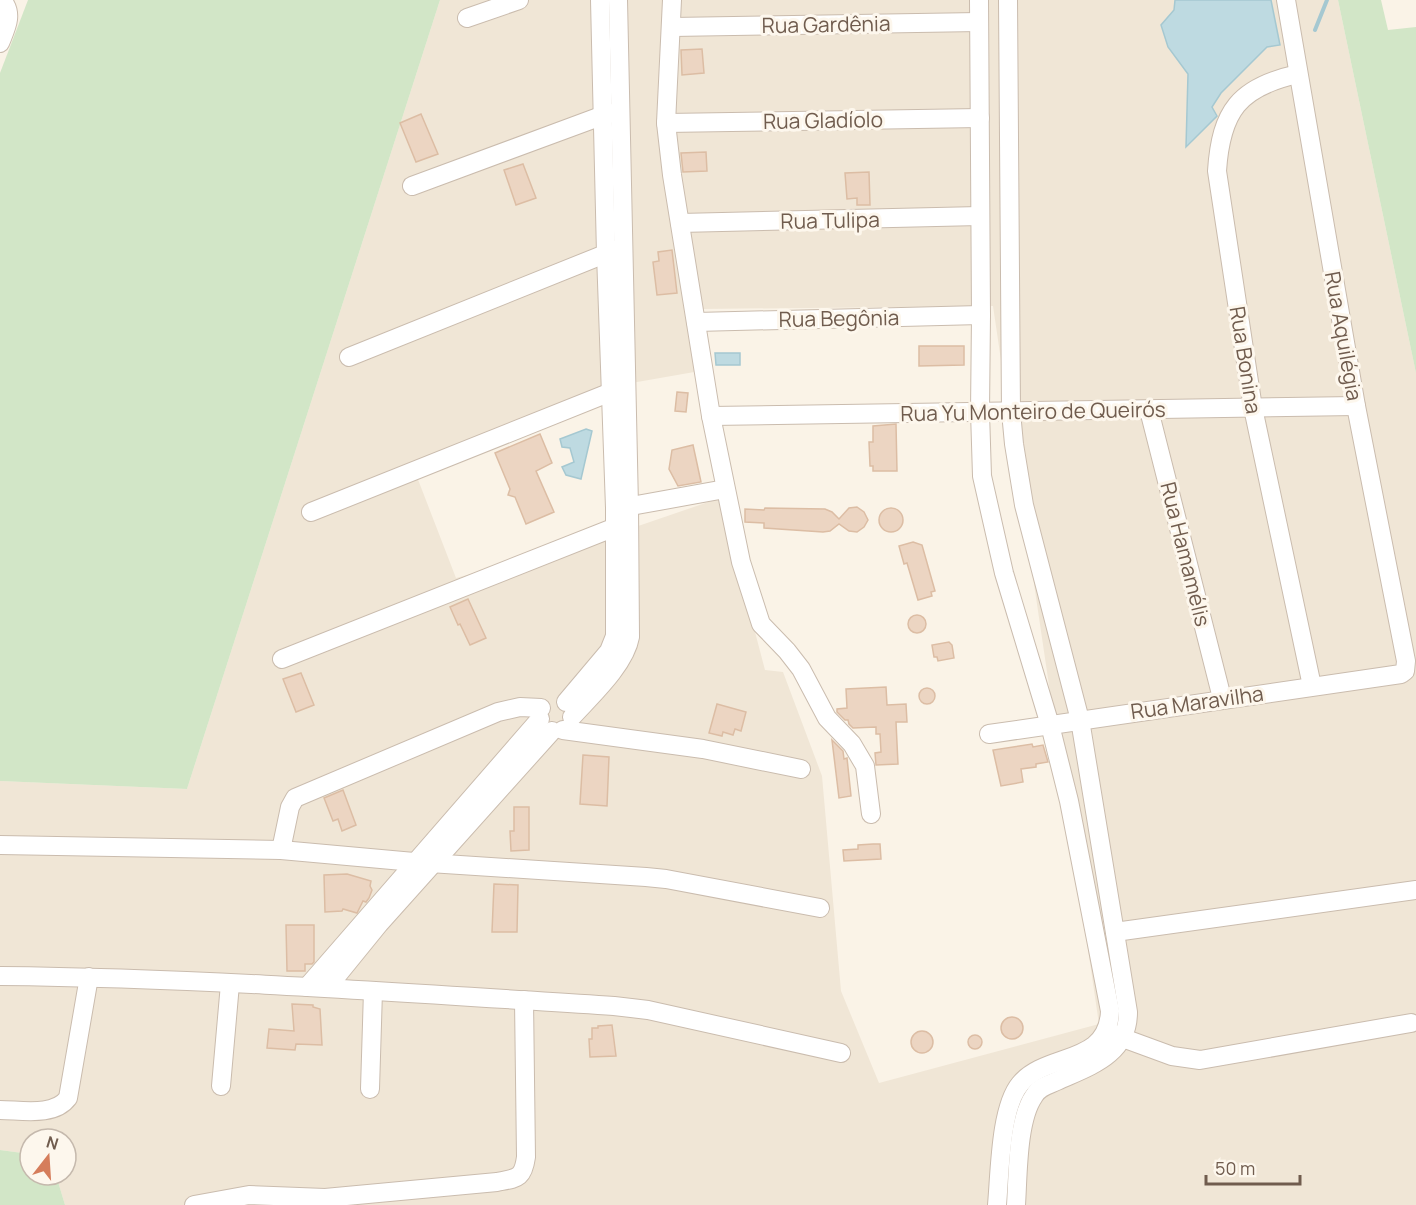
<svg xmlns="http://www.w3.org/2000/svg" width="1416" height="1205" viewBox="0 0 1416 1205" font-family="Manrope,sans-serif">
	<rect width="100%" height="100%" fill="#faf3e7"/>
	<!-- residential -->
	<path fill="#f0e6d6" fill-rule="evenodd" d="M 440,0 L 1338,0 L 1416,373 L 1416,1205 L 65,1205 L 56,1175 L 66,1175 L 66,1139 L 30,1139 L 30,1154 L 0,1150 L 0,781 L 187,789 ZM 993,306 L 1099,1024 L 879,1083 L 841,991 L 822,776 L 783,672 L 765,670 L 720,498 L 609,536 L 456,578 L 412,464 L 603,388 L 700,371 L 702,309 Z"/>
	<!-- green -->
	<g fill="#d2e6c7">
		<polygon points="28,0 440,0 187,789 0,781 0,73"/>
		<polygon points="1338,0 1381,0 1388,30 1416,27 1416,373"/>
		<polygon points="0,1150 30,1154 30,1175 56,1175 65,1205 0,1205"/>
	</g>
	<!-- water -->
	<g fill="#bedae1" stroke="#a5c8d1" stroke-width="1.5">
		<polygon points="1175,0 1271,0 1280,45 1267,47 1221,93 1212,107 1217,116 1186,147 1188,74 1168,47 1161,25 1174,10"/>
		<polygon points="715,353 740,353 740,365 716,365"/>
		<polygon points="586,429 592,431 581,479 566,475 562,467 574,462 570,448 562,447 560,439"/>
	</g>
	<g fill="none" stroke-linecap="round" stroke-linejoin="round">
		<!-- stream -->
		<polyline stroke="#a5c8d1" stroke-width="4" points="1315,30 1327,0"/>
	</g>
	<!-- building -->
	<g fill="#ecd5c2" stroke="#dcbda4" stroke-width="1.5">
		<polygon points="702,49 704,73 682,75 681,50"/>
		<polygon points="421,114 438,154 416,162 400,123"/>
		<polygon points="706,152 707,171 683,172 681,153"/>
		<polygon points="523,164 536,198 516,205 504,170"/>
		<polygon points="869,172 870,205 857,205 857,198 847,199 845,173"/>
		<polygon points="672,250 677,293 657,295 653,262 659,261 658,252"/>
		<polygon points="919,346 964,346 964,365 919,366"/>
		<polygon points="677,392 688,393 686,412 675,411"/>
		<polygon points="896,424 897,471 873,471 873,466 870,466 869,442 873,442 873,426"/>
		<polygon points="540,434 552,463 536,471 554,512 526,524 515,497 508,495 510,489 495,453"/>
		<polygon points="693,445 701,482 678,486 669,469 672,450"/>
		<polygon points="857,507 864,512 868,520 864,527 857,532 849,531 839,524 830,531 823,532 764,528 764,523 745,522 745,509 764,510 765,508 825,509 832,512 839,519 849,508"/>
		<circle cx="891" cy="520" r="12"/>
		<polygon points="913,542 922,545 935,591 931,592 932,596 918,600 907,563 904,564 899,546"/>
		<polygon points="468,599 486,638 470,645 460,624 458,625 450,607"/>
		<circle cx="917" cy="624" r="9"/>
		<polygon points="949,642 952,645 954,658 938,661 937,657 934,657 932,645"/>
		<polygon points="301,673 314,705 296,712 283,679"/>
		<polygon points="886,687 887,705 906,704 907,722 896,722 898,764 876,765 875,753 881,752 880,734 876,734 876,727 853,728 849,724 848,720 845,720 837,712 837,709 847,708 846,689"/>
		<circle cx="927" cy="696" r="8"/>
		<polygon points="717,704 746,712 741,731 735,729 733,735 723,732 722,736 709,733"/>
		<polygon points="832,740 843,751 844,759 847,758 851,796 839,798"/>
		<polygon points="1032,744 1033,747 1043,745 1048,762 1036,764 1036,767 1021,769 1023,782 1001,786 993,750"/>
		<polygon points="583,755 609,757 607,806 580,804"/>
		<polygon points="343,790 356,825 342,831 338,819 333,821 324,798"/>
		<polygon points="514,807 529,807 529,850 511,851 510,831 514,831"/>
		<polygon points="873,844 880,844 881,859 844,861 843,850 858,849 858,845"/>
		<polygon points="347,874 371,881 370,886 372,890 369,898 366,902 363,901 357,913 343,909 342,911 325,912 324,875"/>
		<polygon points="494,884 518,885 517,932 492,932"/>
		<polygon points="286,925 314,925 314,962 312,964 305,964 305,971 287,971"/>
		<polygon points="292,1004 313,1005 313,1007 320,1009 322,1045 296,1044 295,1050 267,1048 269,1029 294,1031"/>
		<circle cx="1012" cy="1028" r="11"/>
		<polygon points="612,1025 616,1056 590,1057 589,1039 592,1039 592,1028 598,1028 598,1026"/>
		<circle cx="922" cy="1042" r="11"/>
		<circle cx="975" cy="1042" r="7"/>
	</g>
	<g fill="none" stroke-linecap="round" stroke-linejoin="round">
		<defs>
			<g id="minor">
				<polyline points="672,0 666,123 672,175 711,416 741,562 761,624 787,651 801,669 827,718 852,744 865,766 871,814"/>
				<path d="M 979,0 L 981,315 L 980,412 L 982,476 L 1004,573 L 1050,725 L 1069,801 L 1110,1011 C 1108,1066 1046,1052 1020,1084 C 1000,1108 1000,1173 997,1205"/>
				<path d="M 1008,0 L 1011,412 L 1014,444 L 1024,505 L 1080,720 L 1128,1012 C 1128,1055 1090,1066 1057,1081 C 1048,1085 1039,1087 1034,1096 C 1017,1120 1018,1176 1016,1205"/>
				<polyline points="467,18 519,0"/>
				<polyline points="672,27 979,22"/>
				<path d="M 0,43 C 6,28 14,14 2,0"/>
				<path d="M 1298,74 C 1239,87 1221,111 1217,171 L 1253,408 L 1312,686"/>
				<polyline points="666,123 980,118"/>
				<polyline points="412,186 604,115 613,113"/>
				<polyline points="680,223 980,216"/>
				<polyline points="696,322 981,315"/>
				<polyline points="349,357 615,250"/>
				<polyline points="1149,410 1222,698"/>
				<polyline points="711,416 1356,406"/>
				<polyline points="620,508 725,489"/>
				<polyline points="311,512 611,392 622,389"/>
				<polyline points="282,659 623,524"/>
				<polyline points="566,702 609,651 615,636 615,508 606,254 600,0"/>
				<path d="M 572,717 C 591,696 625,665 630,637 L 629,506 L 618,0"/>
				<polyline points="563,730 703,749 801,769"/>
				<polyline points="989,734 1401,674 1405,671 1406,661 1356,406 1286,0"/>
				<polyline points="0,845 281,850 414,862 646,877 666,879 820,908"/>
				<polyline points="281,850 290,807 295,798 498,712 520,707 541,708"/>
				<polyline points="1115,932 1416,890"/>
				<path d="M 0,976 C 205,978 409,993 614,1006 L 648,1010 L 841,1053"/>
				<polyline points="307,987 540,719"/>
				<polyline points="327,988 379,924 552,731"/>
				<polyline points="1112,1034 1172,1056 1200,1060 1411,1023"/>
				<polyline points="221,1086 230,984"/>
				<polyline points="370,1089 373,991"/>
				<path d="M 0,1110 C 21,1110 54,1117 68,1098 L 89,977"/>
				<path d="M 194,1205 L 249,1195 L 325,1198 L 497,1182 C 517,1178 523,1179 526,1157 L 524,1000"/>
			</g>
		</defs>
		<!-- minor casing -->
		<use href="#minor" stroke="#cabcae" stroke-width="20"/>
		<!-- minor -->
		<use href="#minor" stroke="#fff" stroke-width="18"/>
	</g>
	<g text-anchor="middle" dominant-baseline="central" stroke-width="6" stroke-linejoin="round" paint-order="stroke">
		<!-- street labels -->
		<g font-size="21" fill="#705c4e" stroke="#fdf7ed">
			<text transform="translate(826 24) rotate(-1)">Rua Gardênia</text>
			<text transform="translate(823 120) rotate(-1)">Rua Gladíolo</text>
			<text transform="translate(830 220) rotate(-1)">Rua Tulipa</text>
			<text transform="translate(839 318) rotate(-1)">Rua Begônia</text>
			<text transform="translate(1344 336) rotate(80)">Rua Aquilégia</text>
			<text transform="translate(1246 360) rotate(81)">Rua Bonina</text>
			<text transform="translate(1033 411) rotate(-1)">Rua Yu Monteiro de Queirós</text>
			<text transform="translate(1186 554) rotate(76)">Rua Hamamélis</text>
			<text transform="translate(1197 702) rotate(-8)">Rua Maravilha</text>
		</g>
	</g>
	<!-- north arrow -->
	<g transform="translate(48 1157) rotate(17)"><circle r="28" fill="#fdf7ed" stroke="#c5b9ad" stroke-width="1.5"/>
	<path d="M0-4.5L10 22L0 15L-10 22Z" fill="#d57d5b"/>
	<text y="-9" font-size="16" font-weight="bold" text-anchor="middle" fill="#705c4e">N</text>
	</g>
	<!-- scale -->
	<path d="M1206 1175v9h94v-9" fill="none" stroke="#705c4e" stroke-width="3"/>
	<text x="1215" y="1175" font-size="18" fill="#705c4e" stroke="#fdf7ed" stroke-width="4.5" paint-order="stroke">50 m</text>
</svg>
